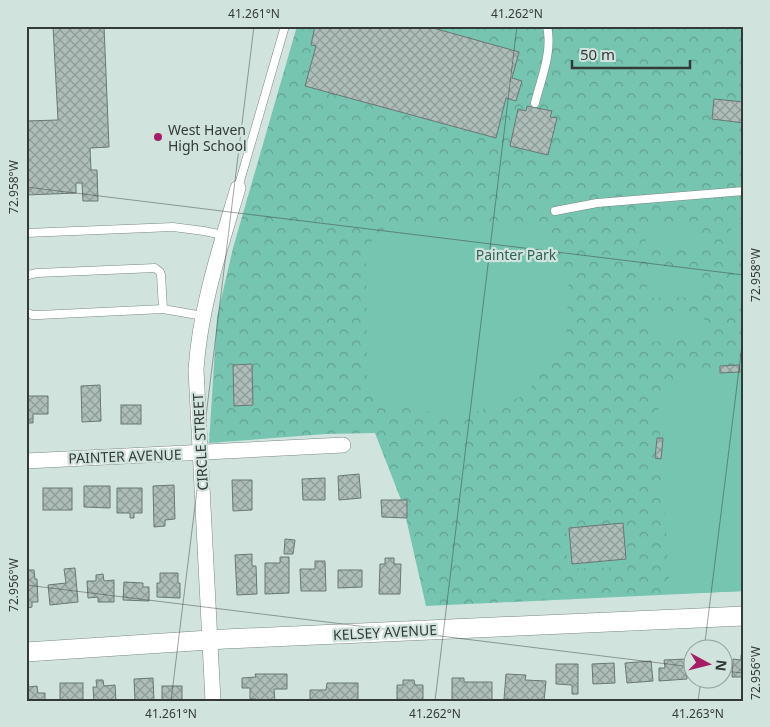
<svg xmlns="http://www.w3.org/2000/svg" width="770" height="727" viewBox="0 0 770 727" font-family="'Noto Sans',sans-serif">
	<defs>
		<pattern id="park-crowns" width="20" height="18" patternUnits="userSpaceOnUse" patternTransform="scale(1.25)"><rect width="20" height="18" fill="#76c5b0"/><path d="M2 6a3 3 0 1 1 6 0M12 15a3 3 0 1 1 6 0" fill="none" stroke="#62a190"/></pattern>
		<pattern id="building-cross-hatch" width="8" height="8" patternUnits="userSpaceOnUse" patternTransform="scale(1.25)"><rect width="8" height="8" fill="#adbeb9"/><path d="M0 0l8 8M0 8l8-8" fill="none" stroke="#8e9b97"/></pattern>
	</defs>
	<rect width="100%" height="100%" fill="#d1e3dd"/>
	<!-- park -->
	<polygon fill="url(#park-crowns)" points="297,26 744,26 744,591 426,606 403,505 375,433 326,434 209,443 217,317 233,248"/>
	<!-- garden -->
	<g fill="#76c5b0">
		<polygon points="744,219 744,246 732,246 731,220"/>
		<polygon points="701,221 702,247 646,250 645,224"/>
		<polygon points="537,223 569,276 566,341 524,396 472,413 448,415 386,404 367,384 366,251 374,237 386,228 429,224"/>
		<polygon points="733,269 744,269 744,295 734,295"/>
		<polygon points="702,270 703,297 647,298 647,272"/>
		<polygon points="704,313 706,339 650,342 648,316"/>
		<polygon points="744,371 744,591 670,594 658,405 687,373"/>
		<polygon points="627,527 628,567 567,569 566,528"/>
	</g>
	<!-- building -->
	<g fill="url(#building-cross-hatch)" stroke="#687873">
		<polygon points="53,26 104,26 109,147 90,148 91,170 97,170 98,201 83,201 82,183 76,183 76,193 26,195 26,121 58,120"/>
		<polygon points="315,26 426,26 519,52 512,78 522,81 516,101 506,98 496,138 305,86 316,46 311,45"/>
		<polygon points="714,99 744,102 744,123 712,119"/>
		<polygon points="527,106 552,111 550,117 557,118 548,155 510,146 518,109 526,111"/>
		<polygon points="252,364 253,405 234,406 233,365"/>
		<polygon points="739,365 740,372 720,373 720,366"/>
		<polygon points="100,385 101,421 82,422 81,386"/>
		<polygon points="26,396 48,396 48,414 33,414 33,423 26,423"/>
		<rect x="121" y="405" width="20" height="19"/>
		<polygon points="657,438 663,438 661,459 655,458"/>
		<polygon points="359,474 361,498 339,500 338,476"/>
		<polygon points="325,478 325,500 303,500 302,479"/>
		<polygon points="232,480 252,480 252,510 233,511"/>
		<polygon points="174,485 175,519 165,520 165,526 154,527 153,486"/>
		<polygon points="84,486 110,486 110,508 84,507"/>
		<rect x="43" y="488" width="29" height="22"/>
		<polygon points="117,488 142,488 142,513 134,513 134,518 130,518 130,513 117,513"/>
		<polygon points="381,500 407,500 407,518 382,517"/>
		<polygon points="623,523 626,559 572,564 569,528"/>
		<polygon points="285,539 295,540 293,554 284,554"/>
		<polygon points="252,554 252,566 256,566 257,594 237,595 235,555"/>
		<polygon points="280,557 289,557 289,593 265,594 265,563 280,563"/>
		<polygon points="385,558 394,558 394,564 401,564 400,594 379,594 380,564 385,564"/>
		<polygon points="315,561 325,561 326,591 301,591 300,569 315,569"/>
		<polygon points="75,568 78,602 50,605 48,585 66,583 64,569"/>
		<polygon points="26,570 34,570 35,579 37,579 38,602 32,602 32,607 27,608 26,611"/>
		<polygon points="338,570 362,570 362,587 338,588"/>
		<polygon points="160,573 178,573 178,583 180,583 180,598 157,597 157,583 160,583"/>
		<polygon points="103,574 104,581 114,580 114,602 98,602 98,597 88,598 87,581 96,581 96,575"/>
		<polygon points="124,582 143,583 143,587 149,587 149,601 123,600"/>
		<polygon points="741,655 744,655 744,688 742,688 743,677 732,677 733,659 741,660"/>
		<polygon points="686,659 687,679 659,681 659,668 665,668 664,660"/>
		<polygon points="651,661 653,681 627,683 625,663"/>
		<polygon points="614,663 615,683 593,684 592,664"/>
		<polygon points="556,664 578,664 578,694 572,694 572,685 556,684"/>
		<polygon points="255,674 287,674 287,689 274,689 275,701 256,701 256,699 250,699 250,688 242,688 242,678 256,677"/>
		<polygon points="506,674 526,675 525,680 546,681 544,701 504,699"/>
		<polygon points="153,678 154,701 135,701 134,679"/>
		<polygon points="452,678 464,678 464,682 492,682 492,700 452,700"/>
		<polygon points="96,680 103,680 104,686 115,685 116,701 94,701 93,687 97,687"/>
		<polygon points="403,680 414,680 415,685 423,685 423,701 397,701 397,685 403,685"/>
		<rect x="60" y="683" width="23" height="18"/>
		<polygon points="327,683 358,683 358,701 310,701 310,690 326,690"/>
		<polygon points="37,686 38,693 45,693 45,701 26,701 28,687"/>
		<rect x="162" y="686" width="20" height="15"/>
	</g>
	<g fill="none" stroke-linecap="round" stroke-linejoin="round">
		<defs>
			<g id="service">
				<path d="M 535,103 C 541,79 553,51 547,26"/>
				<polyline points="238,188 285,26"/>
				<polyline points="555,211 597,203 744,191"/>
				<polyline points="26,233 173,227 204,231 223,235"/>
				<polyline points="26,277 28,275 37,273 155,268 160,272 161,275 163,309"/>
				<polyline points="26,312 32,315 39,315 163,309 203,316"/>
			</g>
			<g id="minor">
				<polyline points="26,461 343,445"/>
				<path d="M 213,701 L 196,370 C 200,308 220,248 238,188"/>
			</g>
			<polyline id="tertiary" points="26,652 225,639 744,616"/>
		</defs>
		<!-- service casing -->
		<use href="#service" stroke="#798984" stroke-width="9"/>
		<!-- minor casing -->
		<use href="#minor" stroke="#798984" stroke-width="16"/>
		<!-- tertiary casing -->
		<use href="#tertiary" stroke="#798984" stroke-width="20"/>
		<!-- service -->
		<use href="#service" stroke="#fff" stroke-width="8"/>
		<!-- minor -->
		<use href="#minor" stroke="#fff" stroke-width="15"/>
		<!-- tertiary -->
		<use href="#tertiary" stroke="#fff" stroke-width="19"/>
	</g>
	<!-- ticks -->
	<path fill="none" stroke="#343a38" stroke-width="1" stroke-opacity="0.45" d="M 26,187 L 744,275M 26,585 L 692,667M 704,650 L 744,329M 722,671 L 744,673M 171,701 L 254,26M 435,701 L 517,26M 698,701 L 701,680"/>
	<!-- markers -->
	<circle fill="#a61d64" stroke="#d1e3dd" stroke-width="2" cx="158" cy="137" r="5"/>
	<g text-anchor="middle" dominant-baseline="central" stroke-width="4.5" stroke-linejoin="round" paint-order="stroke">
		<!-- poi labels -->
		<g font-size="14" fill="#343a38" stroke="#d1e3dd" text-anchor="start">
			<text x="168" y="129">West Haven<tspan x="168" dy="16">High School</tspan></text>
		</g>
		<!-- park labels -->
		<g font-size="14" fill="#306255" stroke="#d1e3dd">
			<text x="516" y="254">Painter Park</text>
		</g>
		<!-- street labels -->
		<g font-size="14" fill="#343a38" stroke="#d1e3dd">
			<text transform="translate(200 442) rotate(-93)">CIRCLE STREET</text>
			<text transform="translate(125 456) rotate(-2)">PAINTER AVENUE</text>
			<text transform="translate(385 632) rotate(-3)">KELSEY AVENUE</text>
		</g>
	</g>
	<!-- border -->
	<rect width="770" height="727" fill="none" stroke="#d1e3dd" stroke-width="55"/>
	<!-- north arrow -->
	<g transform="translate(708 664) rotate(97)"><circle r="24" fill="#d1e3dd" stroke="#929f9b"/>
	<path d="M0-4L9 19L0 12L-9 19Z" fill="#a61d64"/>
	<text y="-8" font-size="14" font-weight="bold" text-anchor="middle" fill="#343a38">N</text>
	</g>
	<!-- scale -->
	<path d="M572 60v8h118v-8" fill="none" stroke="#343a38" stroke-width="2.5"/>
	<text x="580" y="60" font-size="15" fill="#343a38" stroke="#d1e3dd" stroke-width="4" paint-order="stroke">50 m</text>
	<rect x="28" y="28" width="714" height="672" fill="none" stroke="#343a38" stroke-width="2"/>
	<g font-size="12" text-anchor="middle" fill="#343a38">
		<text x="254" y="18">41.261°N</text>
		<text x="517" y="18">41.262°N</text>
		<text transform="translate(14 187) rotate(-90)" y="4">72.958°W</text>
		<text transform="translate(756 275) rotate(-90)" y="4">72.958°W</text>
		<text transform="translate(14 585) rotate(-90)" y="4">72.956°W</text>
		<text transform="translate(756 673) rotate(-90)" y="4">72.956°W</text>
		<text x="171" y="718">41.261°N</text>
		<text x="435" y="718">41.262°N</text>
		<text x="698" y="718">41.263°N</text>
	</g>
</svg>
